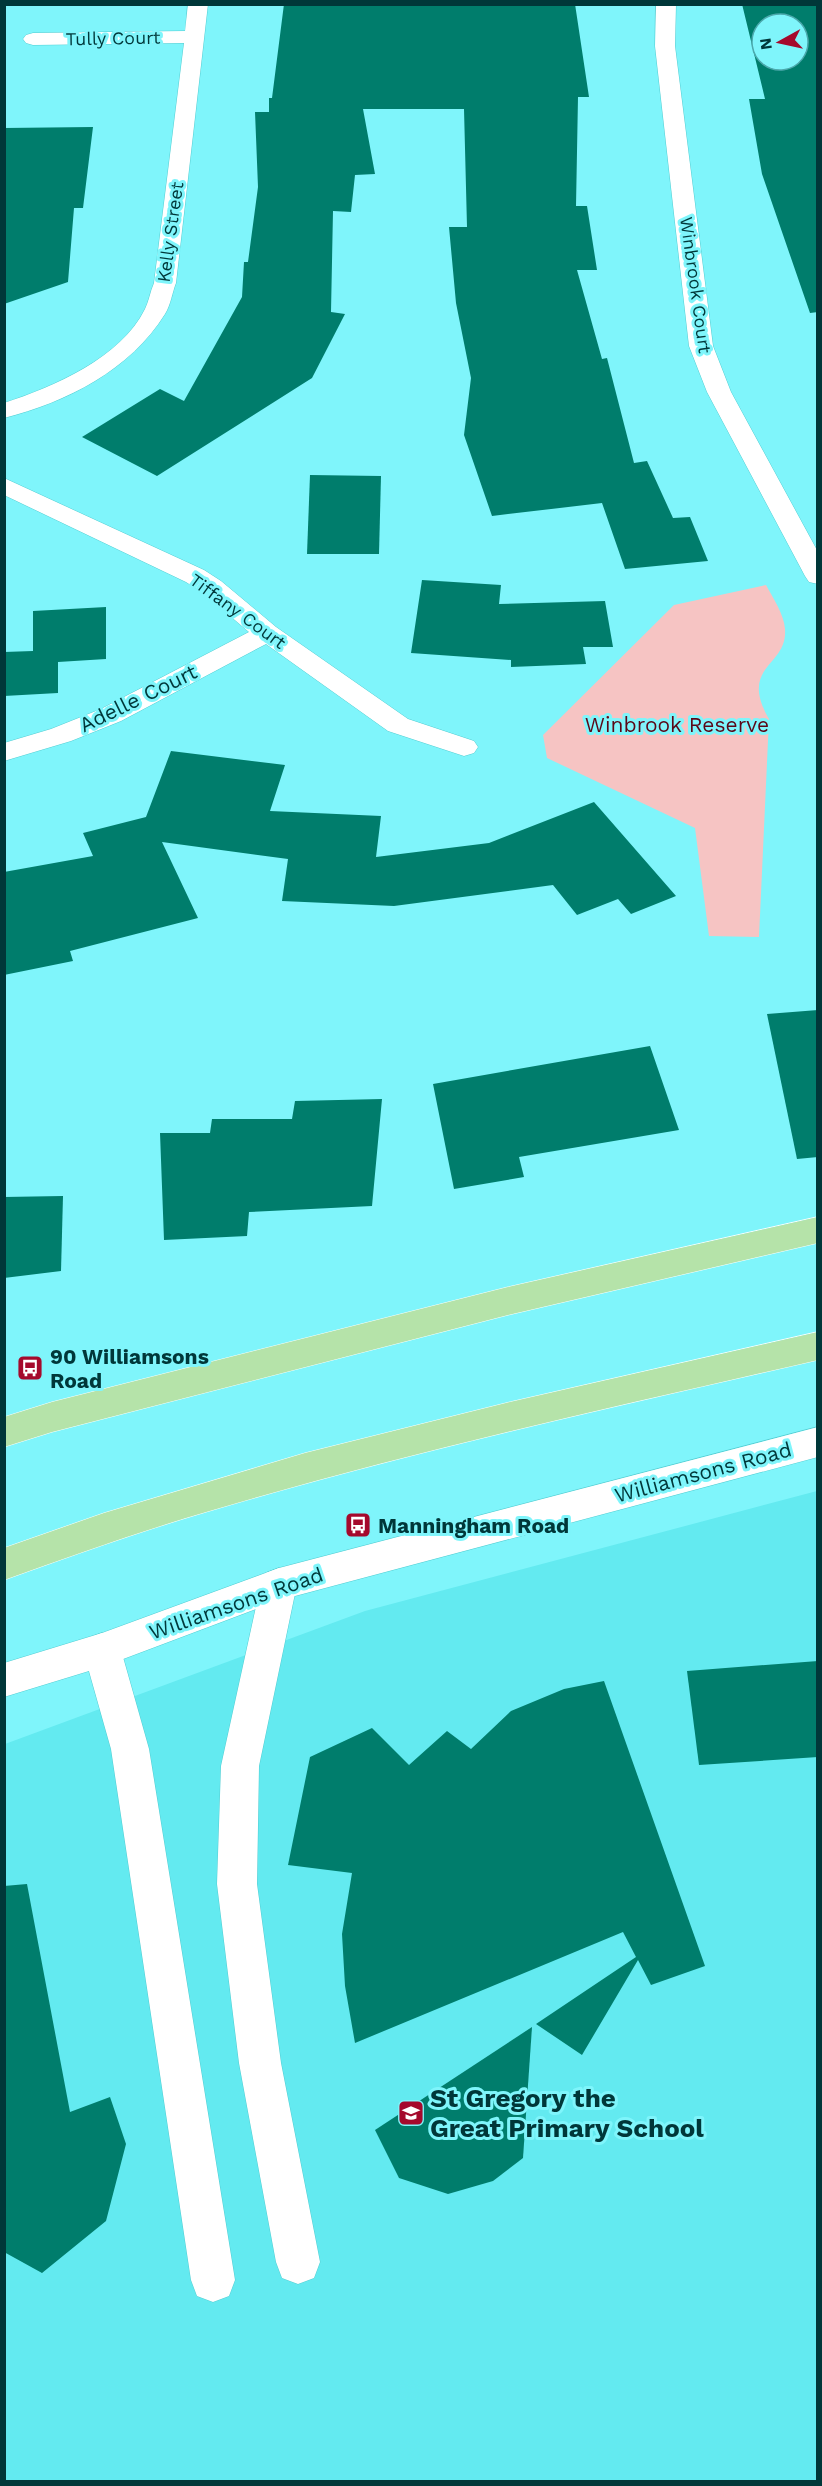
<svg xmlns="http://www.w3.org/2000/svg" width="822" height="2486" viewBox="0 0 822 2486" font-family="'Work Sans',sans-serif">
	<rect width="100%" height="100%" fill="#7ff5fb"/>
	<!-- built -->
	<polygon fill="#63eaf0" points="817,1491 817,2481 5,2482 5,1744 365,1611"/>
	<!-- green -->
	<path fill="#f6c4c3" d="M 766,585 C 773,598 784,614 785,629 C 788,667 738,665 769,719 L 759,937 L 709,936 L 695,828 L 547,758 L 543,735 L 674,605 Z"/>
	<!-- building -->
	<g fill="#007d6c" fill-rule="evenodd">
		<polygon points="284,4 575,4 589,97 578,97 576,206 587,206 597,270 577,270 602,359 607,358 634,463 647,461 673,518 690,517 708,561 625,569 602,503 492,516 464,435 471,378 456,303 449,227 467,227 464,109 363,109 375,174 355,175 351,212 333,211 331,312 345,314 312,378 157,476 82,437 160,389 184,401 242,297 244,262 248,262 258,187 255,112 269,112 269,98 272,98"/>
		<path d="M 742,4 L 818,4 L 818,312 L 810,313 L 762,174 L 749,99 L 765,99 ZM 762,24 L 798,24 L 798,60 L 762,60 Z"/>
		<polygon points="93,127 83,208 74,208 68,282 4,304 4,128"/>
		<polygon points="310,475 381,476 379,554 307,554"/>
		<polygon points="422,580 501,585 499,604 605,601 613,647 583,647 586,664 511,667 511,660 411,653"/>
		<polygon points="106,607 106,659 58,662 58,693 4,696 4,652 33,651 33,611"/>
		<polygon points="171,751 285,765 270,811 381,816 376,857 489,843 594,802 676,896 631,914 618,899 577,915 553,885 394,906 282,901 288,859 162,842 198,918 70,951 73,961 4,975 4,872 93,856 83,833 146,817"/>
		<polygon points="818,1010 818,1157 797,1159 767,1014"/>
		<polygon points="650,1046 679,1130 519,1157 524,1177 454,1189 433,1084"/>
		<polygon points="382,1099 372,1206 249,1212 247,1236 164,1240 160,1133 210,1133 212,1119 292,1119 295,1101"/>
		<polygon points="63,1196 61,1271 4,1278 4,1197"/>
		<polygon points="818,1661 818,1757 699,1765 687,1671"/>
		<polygon points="604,1681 705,1966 651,1985 638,1960 582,2055 536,2024 636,1957 623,1932 355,2043 345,1986 342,1934 352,1873 288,1865 310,1757 372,1728 409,1765 447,1731 471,1749 511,1711 564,1689"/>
		<polygon points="27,1884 70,2112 110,2097 126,2144 106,2221 42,2273 4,2252 4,1886"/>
		<polygon points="532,2027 523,2158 493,2181 448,2194 399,2178 375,2130"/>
	</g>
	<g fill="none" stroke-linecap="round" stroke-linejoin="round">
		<defs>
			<g id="lane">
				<polygon points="279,1568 292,1573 297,1584 259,1766 257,1884 281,2063 320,2262 314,2278 298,2284 282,2278 276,2262 239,2063 217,1884 221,1766 261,1584 266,1573"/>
				<polygon points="102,1633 115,1638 121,1650 149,1749 235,2280 229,2296 213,2302 197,2296 191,2280 111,1749 83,1650 89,1638"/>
			</g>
			<g id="street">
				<path d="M 188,4 L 208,4 L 176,283 C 172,293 171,304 165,314 C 130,370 67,402 4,418 L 4,403 C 53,387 121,358 145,309 C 149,301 150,292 154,283 L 184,43 L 33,45 L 26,43 L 23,39 L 26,35 L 33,33 L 185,31 Z"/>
				<polygon points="656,4 676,4 675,46 713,346 731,392 818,552 818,584 809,582 805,576 707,392 689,346 655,46"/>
				<polygon points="4,478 204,570 221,581 276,627 408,719 474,741 478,747 474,753 464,756 388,731 266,644 121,721 71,741 4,761 4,743 51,729 101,709 249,632 203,593 186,582 4,495"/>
				<polygon points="818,1427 818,1457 280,1600 102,1667 4,1697 4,1663 102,1633 279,1568"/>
			</g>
			<g id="primary">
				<polygon points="818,1217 818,1243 508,1315 52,1432 4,1447 4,1417 52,1402 508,1287"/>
				<path d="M 818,1332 L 818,1360 C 613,1407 408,1452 206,1512 C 138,1532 71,1556 4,1580 L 4,1548 L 104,1513 L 305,1453 L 510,1402 Z"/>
			</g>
		</defs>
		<!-- lane casing -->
		<use href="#lane" stroke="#53cdd2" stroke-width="1"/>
		<!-- street casing -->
		<use href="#street" stroke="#53cdd2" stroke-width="1"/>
		<!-- primary casing -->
		<use href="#primary" stroke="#fff" stroke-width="1"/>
		<!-- lane -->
		<use href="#lane" fill="#fff" fill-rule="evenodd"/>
		<!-- street -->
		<use href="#street" fill="#fff" fill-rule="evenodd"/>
		<!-- primary -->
		<use href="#primary" fill="#b5e3a9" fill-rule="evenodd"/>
	</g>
	<!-- icons -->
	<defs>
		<symbol id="bus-square" viewBox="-11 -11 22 22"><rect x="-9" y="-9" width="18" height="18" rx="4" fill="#a5092c" stroke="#7ff5fb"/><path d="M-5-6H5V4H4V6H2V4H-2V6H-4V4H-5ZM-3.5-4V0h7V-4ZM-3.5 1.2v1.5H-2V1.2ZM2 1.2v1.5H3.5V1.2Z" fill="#fff"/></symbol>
		<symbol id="school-square" viewBox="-11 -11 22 22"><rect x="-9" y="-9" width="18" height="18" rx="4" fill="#a5092c" stroke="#7ff5fb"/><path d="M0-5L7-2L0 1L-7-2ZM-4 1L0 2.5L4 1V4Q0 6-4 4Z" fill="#fff"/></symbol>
	</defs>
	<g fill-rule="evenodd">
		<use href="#bus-square" x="15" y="1353" width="30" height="30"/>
		<use href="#bus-square" x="343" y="1510" width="30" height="30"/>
		<use href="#school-square" x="396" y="2098" width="30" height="30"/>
	</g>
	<g text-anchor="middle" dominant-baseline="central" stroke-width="6" stroke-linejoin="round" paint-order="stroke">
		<!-- far-street labels -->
		<g font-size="18" fill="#003739" stroke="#7ff5fb">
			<text transform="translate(113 38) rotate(-1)">Tully Court</text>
			<text transform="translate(170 232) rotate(-82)">Kelly Street</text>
			<text transform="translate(696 285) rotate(82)">Winbrook Court</text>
			<text transform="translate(238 611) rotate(36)">Tiffany Court</text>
		</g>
		<!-- street labels -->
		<g font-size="21" fill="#003739" stroke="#7ff5fb">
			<text transform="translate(138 698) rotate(-26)">Adelle Court</text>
			<text transform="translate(703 1472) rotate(-15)">Williamsons Road</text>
			<text transform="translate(236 1603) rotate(-19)">Williamsons Road</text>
		</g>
		<!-- park labels -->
		<g font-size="21" fill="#5b0616" stroke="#7ff5fb">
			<text x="677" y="724">Winbrook Reserve</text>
		</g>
		<!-- poi labels -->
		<g font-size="21" font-weight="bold" fill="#003739" stroke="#7ff5fb" text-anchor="start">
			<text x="50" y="1356">90 Williamsons<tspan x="50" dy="24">Road</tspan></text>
			<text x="378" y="1525">Manningham Road</text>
		</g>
		<!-- near-poi labels -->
		<g font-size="26" font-weight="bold" fill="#003739" stroke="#7ff5fb" text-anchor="start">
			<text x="430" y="2098">St Gregory the<tspan x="430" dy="30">Great Primary School</tspan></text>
		</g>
	</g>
	<!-- border -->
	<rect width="822" height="2486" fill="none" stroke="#003739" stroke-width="12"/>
	<!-- north arrow -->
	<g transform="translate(780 42) rotate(262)"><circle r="28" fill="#7ff5fb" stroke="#4ca9ad" stroke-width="1.5"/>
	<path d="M0-4.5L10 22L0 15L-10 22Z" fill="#a5092c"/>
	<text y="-9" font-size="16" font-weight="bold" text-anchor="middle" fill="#003739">N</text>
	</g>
</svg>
